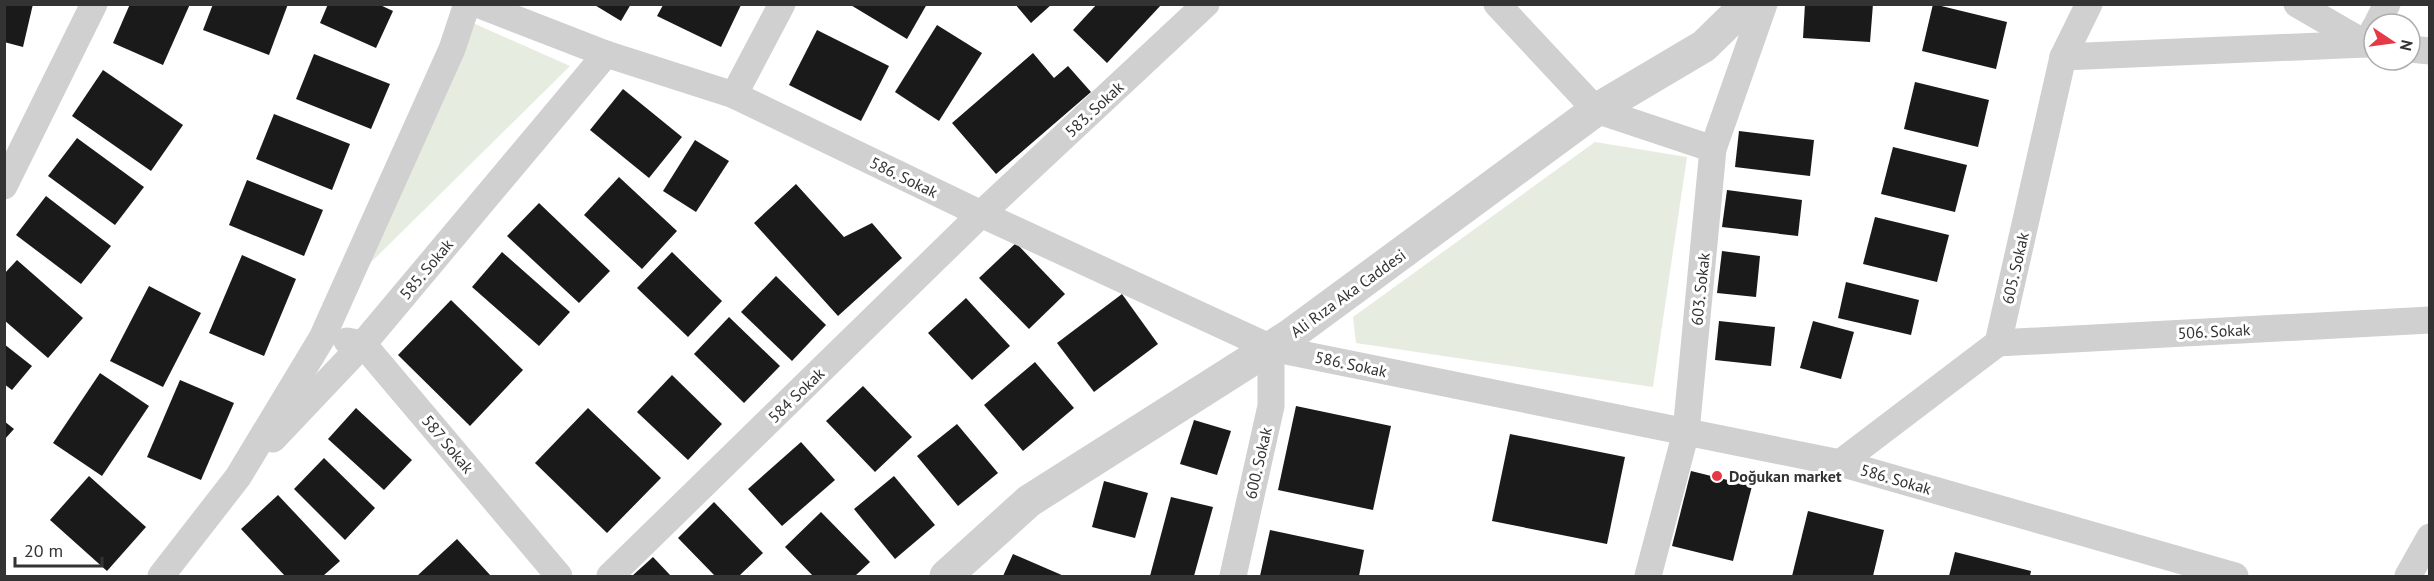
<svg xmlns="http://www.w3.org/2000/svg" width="2434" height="581" viewBox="0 0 2434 581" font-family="'PT Sans',sans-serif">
	<rect width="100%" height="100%" fill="#fff"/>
	<!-- green -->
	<g fill="#e6ecdf">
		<polygon points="473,23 570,66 356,277"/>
		<polygon points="1595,142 1687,157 1653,387 1356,343 1353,317"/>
	</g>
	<!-- building -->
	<g fill="#1a1a1a">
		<polygon points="4,4 33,4 23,47 4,42"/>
		<polygon points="130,4 190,4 163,65 113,43"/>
		<polygon points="213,4 288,4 269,55 203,30"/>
		<polygon points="328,4 378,4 393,11 376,48 320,23"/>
		<polygon points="593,4 631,4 621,21"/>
		<polygon points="849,4 927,4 907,39"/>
		<polygon points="1015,4 1052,4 1031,23"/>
		<polygon points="1097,4 1162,4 1107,63 1073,30"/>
		<polygon points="1805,4 1873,4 1870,42 1803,38"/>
		<polygon points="1933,4 2007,22 1996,69 1922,51"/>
		<polygon points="663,5 741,5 721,47 657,16"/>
		<polygon points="937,25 982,53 939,121 895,92"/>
		<polygon points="817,30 889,66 861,121 789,85"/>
		<polygon points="1033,53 1054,78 1068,66 1091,92 996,174 952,123"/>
		<polygon points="314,54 390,84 371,129 296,99"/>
		<polygon points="103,70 183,125 151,171 72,116"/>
		<polygon points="1915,82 1989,100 1978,147 1904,129"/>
		<polygon points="623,89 682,137 649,178 590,130"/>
		<polygon points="274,114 350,144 332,190 256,159"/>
		<polygon points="1739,131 1814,140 1810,176 1735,167"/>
		<polygon points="77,138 144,187 115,225 48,176"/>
		<polygon points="695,140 729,161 696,212 663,191"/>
		<polygon points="1893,147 1967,165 1955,212 1881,194"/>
		<polygon points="619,177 677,231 642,269 584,215"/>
		<polygon points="247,180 323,210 304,256 229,225"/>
		<polygon points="796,184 844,237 872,223 902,258 838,316 754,223"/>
		<polygon points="1727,190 1802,200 1798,236 1722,227"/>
		<polygon points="46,196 111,246 81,284 16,235"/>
		<polygon points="539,203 610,271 579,303 507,236"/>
		<polygon points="1875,217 1949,235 1937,282 1863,264"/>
		<polygon points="1016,243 1065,294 1029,329 979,278"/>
		<polygon points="1722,251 1760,256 1756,297 1717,293"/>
		<polygon points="502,252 570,312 539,346 472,287"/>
		<polygon points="672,252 722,301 688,337 637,288"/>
		<polygon points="242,255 296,279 264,356 209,333"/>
		<polygon points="17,260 83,318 48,358 4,320 4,274"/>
		<polygon points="776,276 826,325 792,361 741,312"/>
		<polygon points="1846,282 1919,300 1911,335 1838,318"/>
		<polygon points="149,286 201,313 163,387 110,361"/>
		<polygon points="1122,294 1158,344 1094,392 1057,343"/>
		<polygon points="966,298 1010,346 972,380 928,333"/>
		<polygon points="451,300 523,370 470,426 398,355"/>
		<polygon points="729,317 780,366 744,403 694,354"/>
		<polygon points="1719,321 1775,327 1771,366 1715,360"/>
		<polygon points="1813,321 1854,332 1841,379 1800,368"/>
		<polygon points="4,344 32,366 12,390 4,384"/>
		<polygon points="1035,362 1074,408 1023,451 984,405"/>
		<polygon points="100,373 149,406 102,476 53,443"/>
		<polygon points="672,375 722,424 688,460 637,412"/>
		<polygon points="180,380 234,403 201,480 147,457"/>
		<polygon points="863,386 912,437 875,472 826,421"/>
		<polygon points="1296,406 1391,426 1373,510 1278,490"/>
		<polygon points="356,408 412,460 384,490 328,439"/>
		<polygon points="588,408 661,478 607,533 535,463"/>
		<polygon points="1194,420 1231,431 1217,475 1180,464"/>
		<polygon points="4,421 14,429 4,440"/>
		<polygon points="957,424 998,473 958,506 917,456"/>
		<polygon points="1510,434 1625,457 1607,544 1492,521"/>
		<polygon points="801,442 835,480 782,526 748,489"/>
		<polygon points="324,458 375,508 345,540 294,489"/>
		<polygon points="1691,471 1752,486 1733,561 1672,546"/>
		<polygon points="89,476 146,527 107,571 50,520"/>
		<polygon points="894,476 935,525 895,559 854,509"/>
		<polygon points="1104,481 1148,493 1135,538 1092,527"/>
		<polygon points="278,495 340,561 323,576 285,576 241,529"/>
		<polygon points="1171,497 1213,507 1194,576 1150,576"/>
		<polygon points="714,502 763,553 739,576 715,576 678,538"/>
		<polygon points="1808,511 1884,530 1873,576 1792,576"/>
		<polygon points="821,512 870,562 855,576 813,576 785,547"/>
		<polygon points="1270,530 1364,550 1359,576 1260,576"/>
		<polygon points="457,539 491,576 417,576"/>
		<polygon points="1955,552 2031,571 2030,576 1949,576"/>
		<polygon points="1013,554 1064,576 1003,576"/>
		<polygon points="653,557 671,576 632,576"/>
	</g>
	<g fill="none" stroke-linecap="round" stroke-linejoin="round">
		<!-- minor -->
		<g stroke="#d0d0d0" stroke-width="27">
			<polyline points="477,4 606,54 734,95 981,214 1271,348 1840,463 2235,576"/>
			<polyline points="1497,4 1596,110 1713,149"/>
			<polyline points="2297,4 2366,44"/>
			<polyline points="2377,24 2387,4"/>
			<polyline points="2410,49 2430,51"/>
			<polyline points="2063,57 2366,44 2374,29"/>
			<polyline points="734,95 782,4"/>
			<polyline points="4,186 94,4"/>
			<polyline points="347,341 363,344 559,576"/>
			<polyline points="1998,343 2430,320"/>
			<polyline points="273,439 363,344 606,54"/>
			<polyline points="1840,463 1998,343 2063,57 2089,4"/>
			<polyline points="161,576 238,477 322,338 452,49 467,4"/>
			<polyline points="610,576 981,214 1206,4"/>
			<polyline points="1233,576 1271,406 1271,348"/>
			<polyline points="1648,576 1686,432 1713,149 1764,4"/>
			<polyline points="2408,576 2430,537"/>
		</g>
		<!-- tertiary -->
		<polyline stroke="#d0d0d0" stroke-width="33" points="946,576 1029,501 1289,336 1596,110 1704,46 1747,4"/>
	</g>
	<!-- markers -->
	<circle fill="#e63946" stroke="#fff" stroke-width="2" cx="1717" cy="476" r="6"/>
	<g text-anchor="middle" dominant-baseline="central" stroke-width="6" stroke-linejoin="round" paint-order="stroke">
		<!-- street labels -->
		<g font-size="16" fill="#333" stroke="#fff">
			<text transform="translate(1094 109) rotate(-43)">583. Sokak</text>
			<text transform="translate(904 177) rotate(26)">586. Sokak</text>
			<text transform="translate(2015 268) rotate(-77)">605. Sokak</text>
			<text transform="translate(426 269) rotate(-50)">585. Sokak</text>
			<text transform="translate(1700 289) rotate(-84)">603. Sokak</text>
			<text transform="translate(1348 293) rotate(-36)">Ali Rıza Aka Caddesi</text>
			<text transform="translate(2214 331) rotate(-3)">506. Sokak</text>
			<text transform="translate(1351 364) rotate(12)">586. Sokak</text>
			<text transform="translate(796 395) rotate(-44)">584 Sokak</text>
			<text transform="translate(448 444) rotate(50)">587 Sokak</text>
			<text transform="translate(1258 463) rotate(-77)">600. Sokak</text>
			<text transform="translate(1896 479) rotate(16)">586. Sokak</text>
		</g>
		<!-- poi labels -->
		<g font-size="16" font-weight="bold" fill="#333" stroke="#fff" text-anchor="start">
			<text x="1729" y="476">Doğukan market</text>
		</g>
	</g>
	<!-- border -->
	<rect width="2434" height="581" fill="none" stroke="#333333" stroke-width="12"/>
	<!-- north arrow -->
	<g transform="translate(2392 42) rotate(103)"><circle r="28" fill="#ffffff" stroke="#adadad" stroke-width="1.5"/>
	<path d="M0-4.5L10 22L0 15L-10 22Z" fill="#e63946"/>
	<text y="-9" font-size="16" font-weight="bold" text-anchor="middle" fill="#333333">N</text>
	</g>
	<!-- scale -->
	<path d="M15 557v9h87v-9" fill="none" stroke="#333333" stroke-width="3"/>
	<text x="24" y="557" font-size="18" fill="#333333" stroke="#ffffff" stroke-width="4.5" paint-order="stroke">20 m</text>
</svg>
